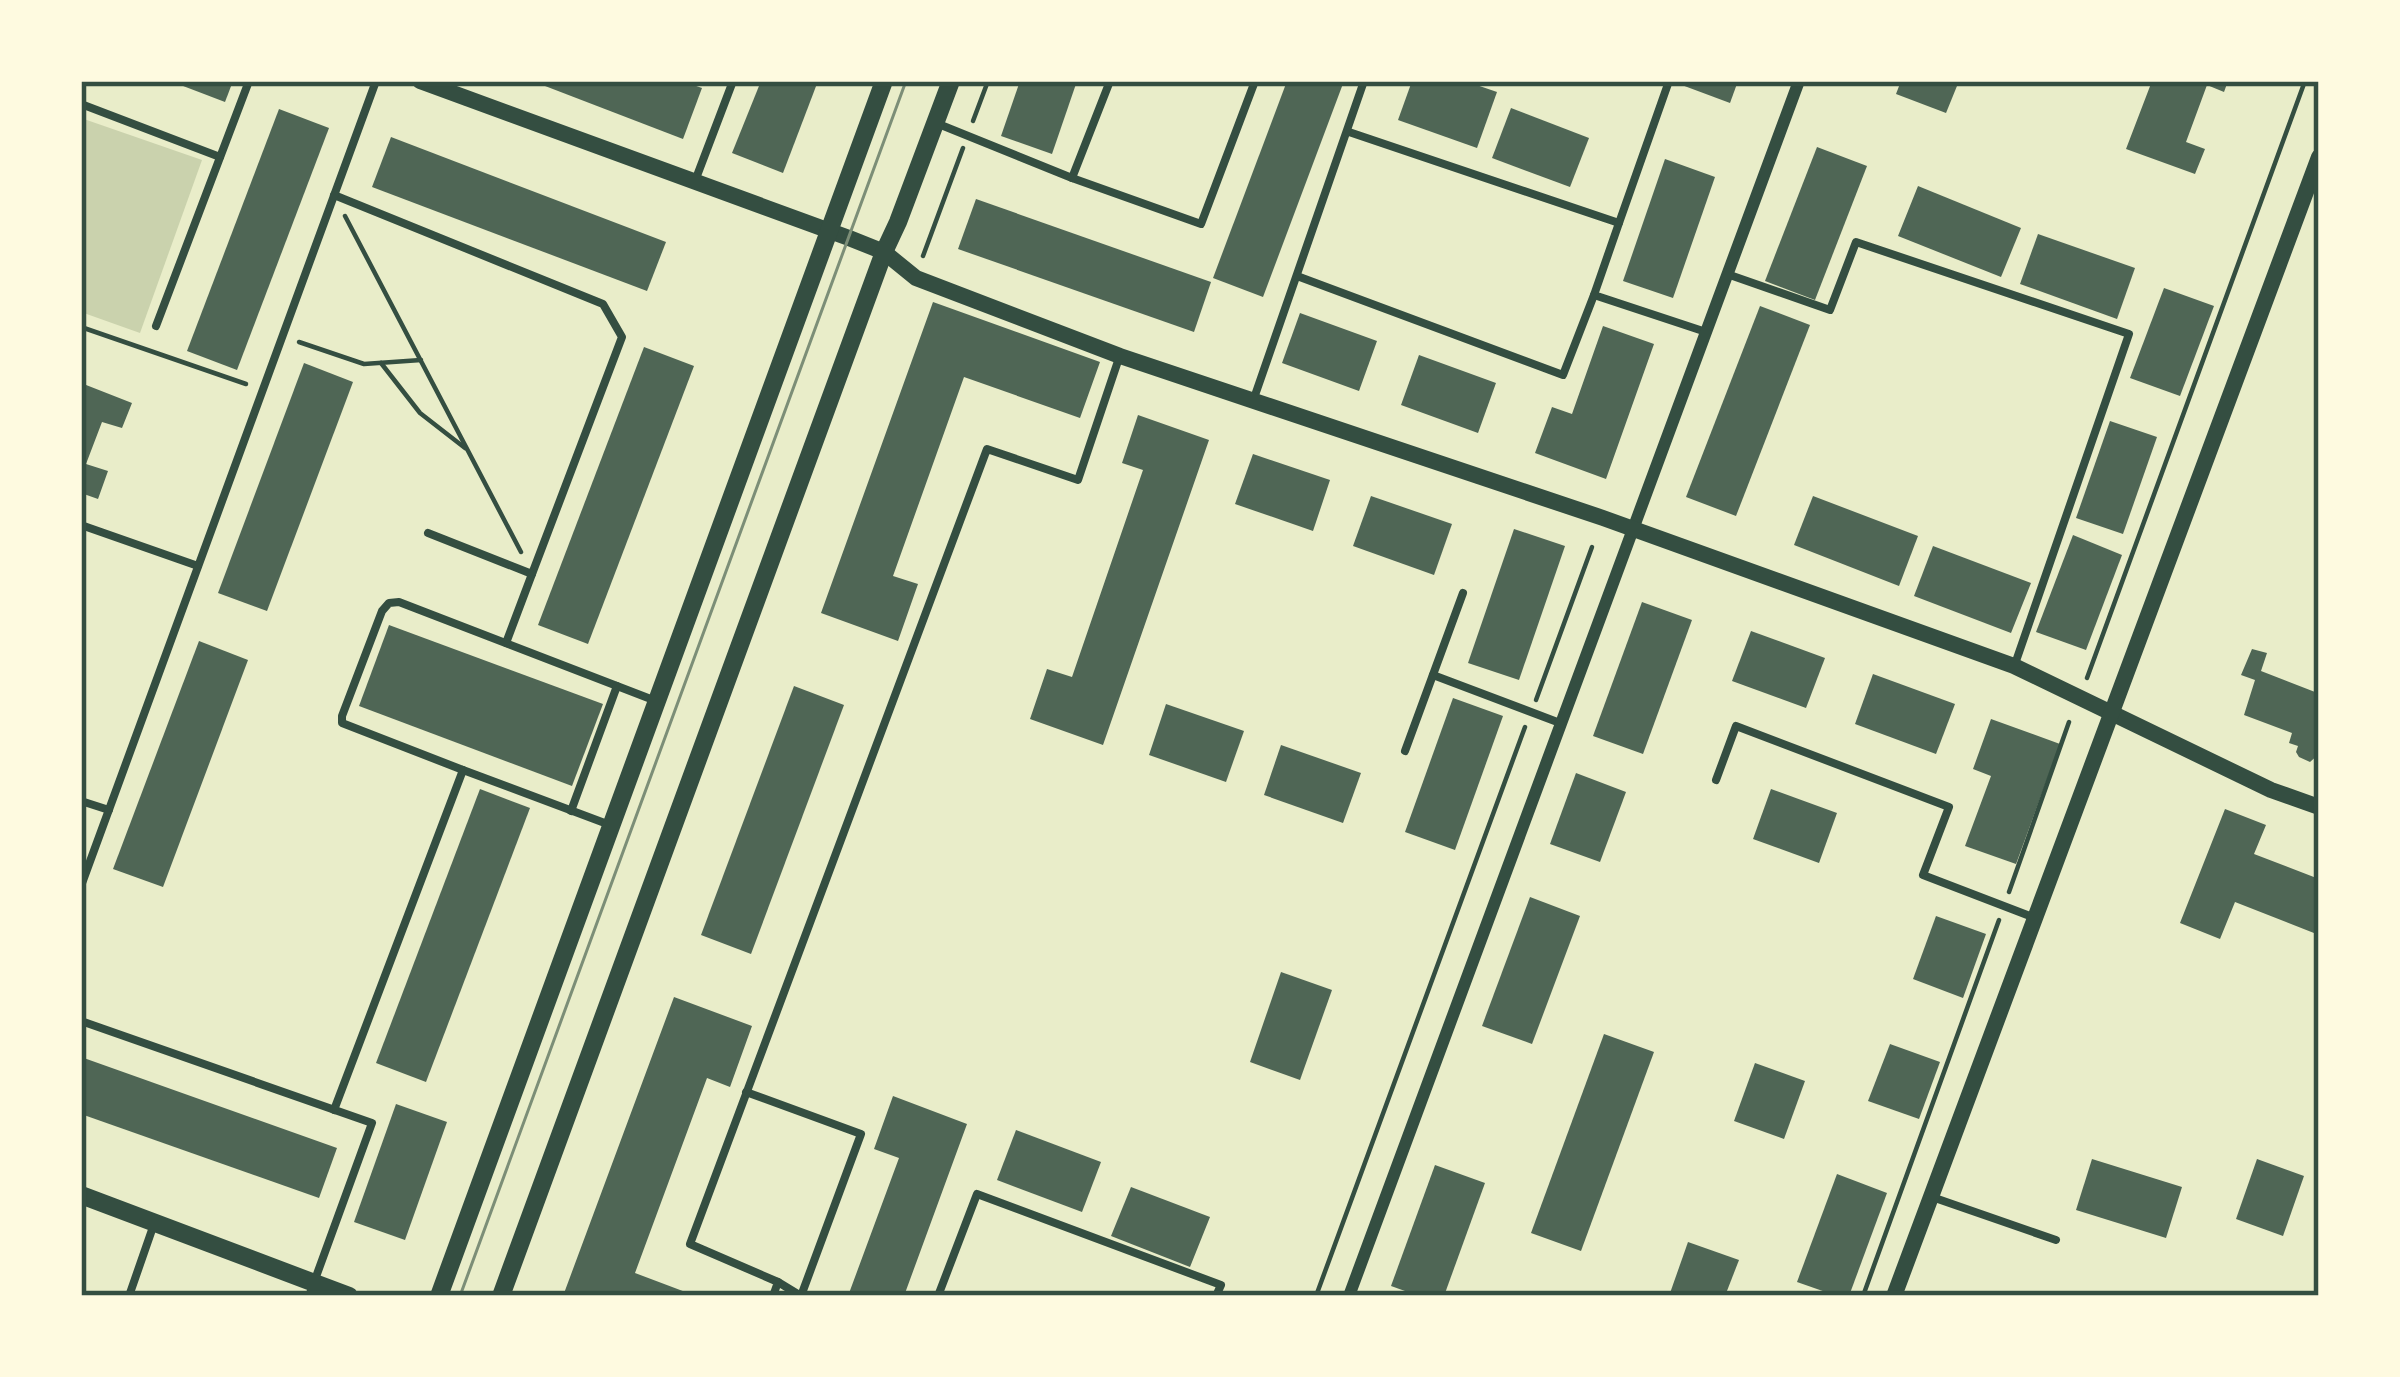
<svg xmlns="http://www.w3.org/2000/svg" width="2400" height="1377" viewBox="0 0 2400 1377" font-family="Montserrat,sans-serif">
	<rect width="100%" height="100%" fill="#e9edc9"/>
	<!-- green -->
	<polygon fill="#cad2ad" points="81,118 202,160 140,333 81,312"/>
	<!-- building -->
	<g fill="#4f6655">
		<polygon points="170,81 233,81 225,102"/>
		<polygon points="532,81 682,81 702,88 683,139"/>
		<polygon points="761,81 818,81 783,173 732,153"/>
		<polygon points="1020,81 1077,81 1052,154 1001,136"/>
		<polygon points="1287,81 1344,81 1263,297 1213,278"/>
		<polygon points="1412,81 1465,81 1497,92 1477,148 1398,120"/>
		<polygon points="1671,81 1738,81 1730,103"/>
		<polygon points="1901,81 1959,81 1946,113 1896,94"/>
		<polygon points="2152,81 2228,81 2224,92 2207,85 2186,142 2205,149 2195,174 2126,149"/>
		<polygon points="1511,108 1589,138 1570,187 1492,158"/>
		<polygon points="279,109 329,128 237,370 187,351"/>
		<polygon points="391,137 666,242 647,291 372,187"/>
		<polygon points="1817,147 1867,166 1815,300 1765,281"/>
		<polygon points="1665,159 1715,177 1673,298 1623,281"/>
		<polygon points="1918,186 2021,228 2001,277 1898,236"/>
		<polygon points="976,199 1211,282 1194,332 958,249"/>
		<polygon points="2038,234 2135,268 2117,319 2020,284"/>
		<polygon points="2164,288 2214,306 2180,396 2130,378"/>
		<polygon points="933,302 1100,362 1080,418 964,377 893,576 918,584 898,641 821,613"/>
		<polygon points="1760,306 1810,325 1736,516 1686,497"/>
		<polygon points="1300,313 1377,341 1359,391 1282,363"/>
		<polygon points="1603,326 1654,344 1606,479 1535,453 1552,407 1572,414"/>
		<polygon points="644,347 694,366 588,644 538,625"/>
		<polygon points="1419,355 1496,383 1478,433 1401,405"/>
		<polygon points="304,363 353,382 267,611 218,593"/>
		<polygon points="81,383 132,403 122,428 102,422 86,464 108,471 98,499 81,493"/>
		<polygon points="1138,415 1209,440 1103,745 1030,719 1047,669 1072,677 1143,470 1122,463"/>
		<polygon points="2110,421 2157,437 2123,534 2076,518"/>
		<polygon points="1253,454 1330,480 1313,531 1235,504"/>
		<polygon points="1371,496 1452,524 1434,575 1353,546"/>
		<polygon points="1813,496 1918,536 1899,586 1794,545"/>
		<polygon points="1514,529 1565,546 1519,680 1468,663"/>
		<polygon points="2073,535 2122,555 2086,650 2036,632"/>
		<polygon points="1933,546 2031,583 2011,633 1914,596"/>
		<polygon points="1642,602 1692,620 1643,754 1593,736"/>
		<polygon points="389,625 603,704 572,786 359,706"/>
		<polygon points="1751,631 1825,658 1806,708 1732,681"/>
		<polygon points="199,641 248,660 163,887 113,869"/>
		<polygon points="2252,649 2267,653 2261,671 2315,692 2319,682 2319,754 2310,762 2299,757 2296,752 2298,746 2289,743 2292,733 2244,715 2255,680 2241,675"/>
		<polygon points="1873,674 1955,704 1936,754 1855,724"/>
		<polygon points="794,686 844,705 751,954 701,935"/>
		<polygon points="1453,698 1503,716 1455,850 1405,832"/>
		<polygon points="1166,704 1244,731 1226,782 1149,755"/>
		<polygon points="1991,719 2060,744 2016,864 1965,846 1991,776 1973,769"/>
		<polygon points="1281,745 1361,773 1343,823 1264,795"/>
		<polygon points="1576,773 1626,792 1600,862 1550,844"/>
		<polygon points="480,789 530,808 426,1082 376,1063"/>
		<polygon points="1771,789 1837,813 1819,863 1753,839"/>
		<polygon points="2225,809 2266,825 2254,854 2319,879 2319,935 2235,902 2220,939 2180,923"/>
		<polygon points="1530,897 1580,916 1532,1044 1482,1026"/>
		<polygon points="1936,916 1986,934 1963,998 1913,979"/>
		<polygon points="1281,972 1332,990 1300,1080 1250,1062"/>
		<polygon points="674,997 752,1026 730,1087 707,1078 635,1273 696,1296 563,1296"/>
		<polygon points="1604,1034 1654,1052 1581,1251 1531,1233"/>
		<polygon points="1890,1044 1940,1062 1919,1119 1868,1101"/>
		<polygon points="81,1057 337,1148 319,1198 81,1114"/>
		<polygon points="1755,1063 1805,1081 1784,1139 1734,1121"/>
		<polygon points="893,1096 967,1124 904,1296 848,1296 899,1158 874,1149"/>
		<polygon points="396,1104 447,1122 405,1240 354,1222"/>
		<polygon points="1016,1130 1101,1162 1082,1212 997,1180"/>
		<polygon points="2092,1159 2182,1187 2166,1238 2076,1210"/>
		<polygon points="2257,1159 2304,1176 2283,1236 2236,1219"/>
		<polygon points="1435,1165 1485,1183 1444,1296 1419,1296 1391,1286"/>
		<polygon points="1837,1174 1887,1193 1849,1296 1837,1296 1797,1282"/>
		<polygon points="1131,1187 1210,1217 1190,1267 1111,1236"/>
		<polygon points="1688,1242 1739,1260 1725,1296 1669,1296"/>
	</g>
	<g fill="none" stroke-linecap="round" stroke-linejoin="round">
		<!-- path -->
		<g stroke="#344e41" stroke-width="4.5">
			<polyline points="973,121 988,81"/>
			<polyline points="345,216 521,552"/>
			<polyline points="923,256 963,148"/>
			<polyline points="81,327 246,384"/>
			<polyline points="299,342 364,364 421,360"/>
			<polyline points="381,363 420,413 465,448"/>
			<polyline points="2087,678 2305,81"/>
			<polyline points="1536,700 1592,547"/>
			<polyline points="2009,892 2069,722"/>
			<polyline points="1316,1296 1525,727"/>
			<polyline points="1863,1296 1999,920"/>
		</g>
		<!-- service -->
		<g stroke="#344e41" stroke-width="8">
			<polyline points="81,104 220,157"/>
			<polyline points="936,123 1072,178 1110,81"/>
			<polyline points="1349,132 1619,223 1594,295 1706,332"/>
			<polyline points="1072,178 1201,224 1255,81"/>
			<polyline points="695,181 733,81"/>
			<polyline points="334,195 603,304 622,337 532,574 428,533"/>
			<polyline points="1619,223 1669,81"/>
			<polyline points="1727,274 1830,310 1856,242 2129,334 2015,664"/>
			<polyline points="1297,276 1563,375 1594,295"/>
			<polyline points="156,326 249,81"/>
			<polyline points="1253,401 1364,81"/>
			<polyline points="81,525 198,566"/>
			<polyline points="506,643 532,574"/>
			<polyline points="1433,675 1560,723"/>
			<polyline points="1405,751 1463,593"/>
			<polyline points="463,770 342,723 342,716 382,611 389,603 399,602 656,701"/>
			<polyline points="1716,780 1736,726 1949,807 1923,875 2035,918"/>
			<polyline points="81,801 109,810"/>
			<polyline points="571,811 617,686"/>
			<polyline points="81,886 376,81"/>
			<polyline points="81,1021 372,1123 309,1296"/>
			<polyline points="746,1092 861,1134 801,1296 778,1282"/>
			<polyline points="334,1110 463,770 610,825"/>
			<polyline points="1932,1197 2056,1240"/>
			<polyline points="129,1296 154,1224"/>
			<polyline points="773,1296 778,1282 690,1244 987,449 1078,480 1119,358"/>
			<polyline points="938,1296 977,1194 1221,1285 1216,1296"/>
		</g>
		<!-- minor -->
		<polyline stroke="#344e41" stroke-width="12" points="1349,1296 1799,81"/>
		<!-- tertiary -->
		<g stroke="#344e41" stroke-width="16">
			<polyline points="420,81 849,238 884,252 916,278 1120,356 1603,518 2014,666 2271,790 2319,807"/>
			<polyline points="1894,1296 2319,157"/>
		</g>
		<!-- secondary -->
		<g stroke="#344e41" stroke-width="18">
			<polyline points="81,1195 349,1296"/>
			<polyline points="439,1296 884,81"/>
			<polyline points="501,1296 884,252 898,222 951,81"/>
		</g>
		<!-- tram -->
		<polyline stroke="#7c8e77" stroke-width="3" points="460,1296 906,81"/>
	</g>
	<!-- border -->
	<rect width="2400" height="1377" fill="none" stroke="#fefae0" stroke-width="168"/>
	<rect x="84" y="84" width="2232" height="1209" fill="none" stroke="#344e41" stroke-width="4.5"/>
</svg>
